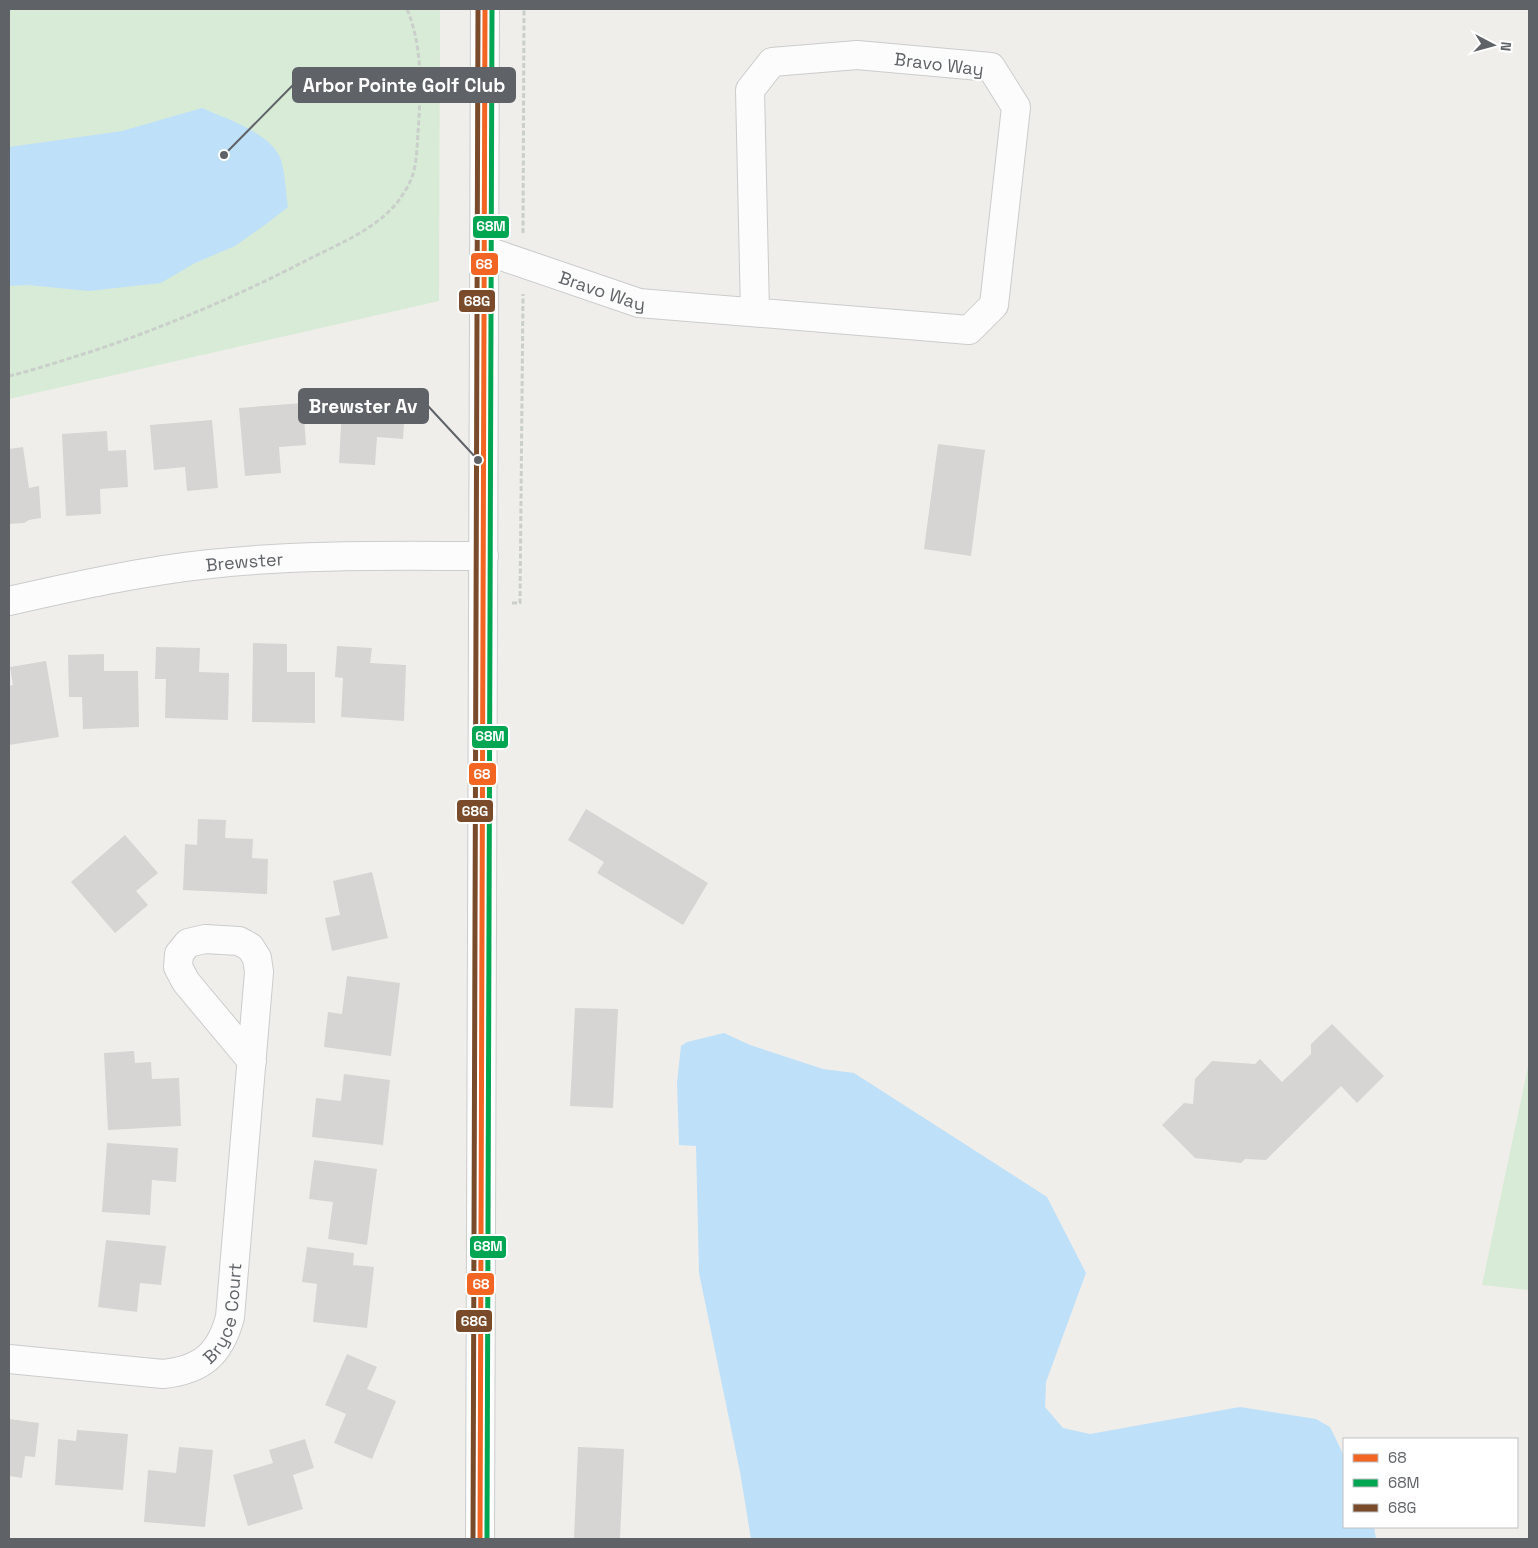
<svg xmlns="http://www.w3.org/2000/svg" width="1538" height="1548" viewBox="0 0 1538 1548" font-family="'Space Grotesk',sans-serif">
	<rect width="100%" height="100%" fill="#efeeea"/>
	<!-- green -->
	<g fill="#d8ebd6">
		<polygon points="9,9 440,9 439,301 9,399"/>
		<polygon points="1529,1062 1529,1290 1482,1285"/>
	</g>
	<!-- water -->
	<g fill="#bfe0f9">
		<path d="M 202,108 C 227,119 272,133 281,160 C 285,172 286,194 288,207 L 265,225 L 235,246 L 195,263 L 161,283 L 89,291 L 27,285 L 9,286 L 9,147 L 122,131 Z"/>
		<polygon points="724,1033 750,1045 823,1069 854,1073 1047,1197 1086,1273 1046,1382 1045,1407 1063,1428 1090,1434 1240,1407 1316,1419 1330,1427 1344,1456 1344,1527 1374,1527 1376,1539 751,1539 740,1472 699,1273 696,1146 679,1145 677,1083 681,1046 687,1042"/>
	</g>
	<!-- building -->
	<g fill="#d6d5d3">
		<polygon points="343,390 406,394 403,439 377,437 375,465 339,463"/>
		<polygon points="303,403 306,445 279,447 281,473 245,476 239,408"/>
		<polygon points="212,420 218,488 187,491 185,467 154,470 150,425"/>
		<polygon points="107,431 108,451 126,450 128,487 100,489 101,514 66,516 62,434"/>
		<polygon points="938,444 985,450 971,556 924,549"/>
		<polygon points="23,447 29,488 39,486 41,518 29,520 24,523 9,524 9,449"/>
		<polygon points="253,643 287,644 287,672 315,672 315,723 252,722"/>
		<polygon points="337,646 372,648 370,663 406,665 404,721 341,717 343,678 335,677"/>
		<polygon points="156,647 200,648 199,672 229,673 228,720 165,718 166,679 155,679"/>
		<polygon points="104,654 104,671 138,671 139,727 83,729 82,697 69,697 68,655"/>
		<polygon points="46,661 59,737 9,745 9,686 13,685 10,667"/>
		<polygon points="586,809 708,883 683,925 597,873 604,862 568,840"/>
		<polygon points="198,819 226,820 225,838 253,839 252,858 268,859 267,894 183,890 185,844 197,845"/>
		<polygon points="125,835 158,873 136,891 148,905 115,933 71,882"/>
		<polygon points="372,872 388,938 332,951 325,918 340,915 333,881"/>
		<polygon points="347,976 400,983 391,1056 324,1047 328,1012 342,1014"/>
		<polygon points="575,1008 618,1009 613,1108 570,1106"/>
		<polygon points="1332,1024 1384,1076 1357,1103 1341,1086 1266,1160 1245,1159 1241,1163 1195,1158 1162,1125 1184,1103 1193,1104 1195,1079 1212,1061 1255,1064 1260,1059 1282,1082 1311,1054 1311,1044"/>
		<polygon points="134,1051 135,1063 151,1062 152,1079 179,1078 181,1126 108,1130 104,1053"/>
		<polygon points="344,1074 390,1080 383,1145 312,1137 316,1098 341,1101"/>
		<polygon points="107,1143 178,1148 176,1182 152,1180 150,1215 102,1212"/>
		<polygon points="314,1160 377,1169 367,1245 328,1239 333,1202 309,1199"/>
		<polygon points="106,1240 166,1246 161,1285 140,1283 137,1312 98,1307"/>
		<polygon points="307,1247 354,1253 353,1265 374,1267 367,1328 313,1322 317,1284 302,1282"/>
		<polygon points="347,1354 377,1367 367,1389 396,1401 372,1459 334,1443 346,1414 325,1405"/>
		<polygon points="9,1419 39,1423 35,1457 25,1456 22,1478 9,1476"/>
		<polygon points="77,1430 128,1434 123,1490 55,1485 58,1439 76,1441"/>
		<polygon points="305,1439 314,1468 293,1475 303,1509 248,1526 233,1475 273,1463 269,1450"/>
		<polygon points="179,1447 213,1450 205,1527 144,1522 148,1470 176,1473"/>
		<polygon points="578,1447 624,1449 620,1539 574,1539"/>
	</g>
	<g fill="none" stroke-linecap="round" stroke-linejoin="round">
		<defs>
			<g id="minor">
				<path id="s1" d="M 484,250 L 639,303 L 969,330 L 994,305 L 1016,107 L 991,67 L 857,55 L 772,62 L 750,90 L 755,312"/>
				<path id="s2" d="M 9,601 C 75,586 143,571 210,564 C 301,554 392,556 484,556"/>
				<path id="s3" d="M 9,1359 L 163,1374 C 201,1370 220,1355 230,1317 L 259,972 L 257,958 L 250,947 L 239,941 L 205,939 L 188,943 L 179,954 L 178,967 L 186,982 L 252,1061"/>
				<polyline points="480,1539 485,9"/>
			</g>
		</defs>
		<!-- minor casing -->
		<use href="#minor" stroke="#cbcccc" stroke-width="30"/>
		<!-- path -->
		<g stroke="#cacfcc" stroke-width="3" stroke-dasharray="5 2.5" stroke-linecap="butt">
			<polyline points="523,233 524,9"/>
			<path d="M 9,376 C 38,369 67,359 96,350 C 170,325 242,294 311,258 C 341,243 378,228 399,200 C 404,193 409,185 412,177 C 417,163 417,146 418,132 C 421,91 423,47 407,9"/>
			<polyline points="512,603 520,603 523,294"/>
		</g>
		<!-- minor -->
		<use href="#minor" stroke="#fdfcfc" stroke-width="28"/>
		<defs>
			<polyline id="bus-1" points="480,1539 485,9"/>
			<polyline id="bus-2" points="487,1539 492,9"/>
			<polyline id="bus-3" points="473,1539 478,9"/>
		</defs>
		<!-- bus-1 casing -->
		<use href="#bus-1" stroke="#fff" stroke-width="9"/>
		<!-- bus-2 casing -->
		<use href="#bus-2" stroke="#fff" stroke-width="9"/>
		<!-- bus-3 casing -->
		<use href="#bus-3" stroke="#fff" stroke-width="9"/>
		<!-- bus-1 -->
		<use href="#bus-1" stroke="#f26522" stroke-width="5"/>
		<!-- bus-2 -->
		<use href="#bus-2" stroke="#00a651" stroke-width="5"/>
		<!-- bus-3 -->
		<use href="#bus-3" stroke="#7a4b2a" stroke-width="5"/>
	</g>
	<g text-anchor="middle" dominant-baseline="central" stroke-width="4.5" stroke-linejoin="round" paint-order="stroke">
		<!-- street labels -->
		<g font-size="18" fill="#5f6368" stroke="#fff">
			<text transform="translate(939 64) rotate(7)">Bravo Way</text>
			<text stroke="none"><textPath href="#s1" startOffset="125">Bravo Way</textPath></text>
			<text stroke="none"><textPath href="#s2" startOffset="239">Brewster</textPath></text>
			<text stroke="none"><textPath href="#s3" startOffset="252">Bryce Court</textPath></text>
		</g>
	</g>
	<!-- callouts -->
	<path fill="none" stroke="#5f6368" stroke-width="2" d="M224 155L293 85M478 460L428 406"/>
	<g fill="#5f6368" stroke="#fff" stroke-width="2">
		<circle cx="224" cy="155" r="5"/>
		<circle cx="478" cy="460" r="5"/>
	</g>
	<g fill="#5f6368" stroke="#5f6368" stroke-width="2">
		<rect x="293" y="68" width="222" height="34" rx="5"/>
		<rect x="299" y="389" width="129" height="34" rx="5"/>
	</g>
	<g font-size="19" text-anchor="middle" font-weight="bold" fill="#fff">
		<text x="404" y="92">Arbor Pointe Golf Club</text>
		<text x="363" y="413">Brewster Av</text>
	</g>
	<g stroke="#fff" stroke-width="2">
		<rect x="472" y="215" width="38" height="24" rx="5" fill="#00a651"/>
		<rect x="470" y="252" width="29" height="24" rx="5" fill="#f26522"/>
		<rect x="458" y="289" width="38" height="24" rx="5" fill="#7a4b2a"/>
		<rect x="471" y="725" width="38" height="24" rx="5" fill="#00a651"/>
		<rect x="468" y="762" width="29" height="24" rx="5" fill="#f26522"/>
		<rect x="456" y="799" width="38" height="24" rx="5" fill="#7a4b2a"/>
		<rect x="469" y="1235" width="38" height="24" rx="5" fill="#00a651"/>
		<rect x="466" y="1272" width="29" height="24" rx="5" fill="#f26522"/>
		<rect x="455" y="1309" width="38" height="24" rx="5" fill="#7a4b2a"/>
	</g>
	<g font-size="14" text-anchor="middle" font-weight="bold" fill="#fff">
		<text x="491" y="231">68M</text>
		<text x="484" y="269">68</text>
		<text x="477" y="306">68G</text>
		<text x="490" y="741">68M</text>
		<text x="482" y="779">68</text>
		<text x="475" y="816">68G</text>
		<text x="488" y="1251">68M</text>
		<text x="481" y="1289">68</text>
		<text x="474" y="1326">68G</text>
	</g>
	<!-- border -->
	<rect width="1538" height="1548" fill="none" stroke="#5f6368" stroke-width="20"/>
	<!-- legend -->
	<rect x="1343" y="1438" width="175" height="90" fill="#ffffff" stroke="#bfc1c3"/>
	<rect x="1353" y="1454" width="25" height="8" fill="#f26522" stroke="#bfc1c3"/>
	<text x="1388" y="1463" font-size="15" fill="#5f6368">68</text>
	<rect x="1353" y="1479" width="25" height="8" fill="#00a651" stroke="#bfc1c3"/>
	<text x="1388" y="1488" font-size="15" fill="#5f6368">68M</text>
	<rect x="1353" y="1504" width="25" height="8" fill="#7a4b2a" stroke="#bfc1c3"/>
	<text x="1388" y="1513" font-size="15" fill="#5f6368">68G</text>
	<!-- north arrow -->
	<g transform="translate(1493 45) rotate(96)" stroke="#ffffff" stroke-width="4" paint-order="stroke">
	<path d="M0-4L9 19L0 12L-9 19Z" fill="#5f6368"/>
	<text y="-8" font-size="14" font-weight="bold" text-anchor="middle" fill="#5f6368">N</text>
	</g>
</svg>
